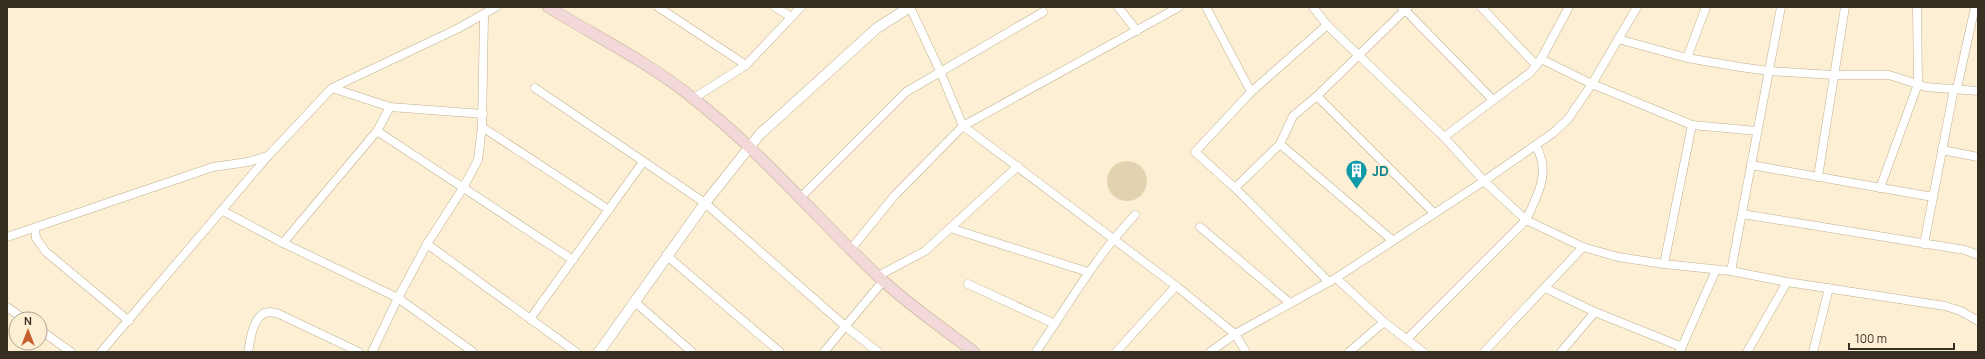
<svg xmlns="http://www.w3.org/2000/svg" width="1985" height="359" viewBox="0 0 1985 359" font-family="Manrope,sans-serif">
	<rect width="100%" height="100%" fill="#fdefd4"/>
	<!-- green -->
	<circle fill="#e3d2b0" cx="1127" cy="181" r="20"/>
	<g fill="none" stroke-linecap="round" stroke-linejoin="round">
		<defs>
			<g id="minor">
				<polyline points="658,7 746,65"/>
				<polyline points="775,7 791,17"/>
				<polyline points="910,7 940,71 963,126 1176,286 1235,334 1246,352"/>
				<polyline points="1118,7 1137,31"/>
				<polyline points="1206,7 1251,92"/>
				<polyline points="1313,7 1327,25 1444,137 1484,181 1526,220 1583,247 1618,257 1664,264 1731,271 1787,282 1945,306 1961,311 1978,321"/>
				<polyline points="1402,7 1493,100"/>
				<polyline points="1481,7 1536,65"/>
				<polyline points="1327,25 1251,92 1195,152 1235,188 1329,282"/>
				<polyline points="1618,39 1687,58 1740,67 1768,71 1833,75 1889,75 1926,87 1978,91"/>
				<polyline points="1687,58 1706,7"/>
				<polyline points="1541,59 1592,84 1692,125 1757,131"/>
				<polyline points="332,88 390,107 483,114"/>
				<polyline points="535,88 705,203 845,326 878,352"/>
				<polyline points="1957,88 1975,7"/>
				<polyline points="1317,96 1434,213"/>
				<polyline points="694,98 746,65 801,7"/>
				<polyline points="482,127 609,210"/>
				<polyline points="377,131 573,260"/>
				<polyline points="1444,137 1531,72 1541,59 1569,7"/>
				<polyline points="1280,144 1392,240"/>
				<polyline points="1942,150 1978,157"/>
				<polyline points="1751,165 1933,197"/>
				<polyline points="1818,177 1845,7"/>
				<polyline points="1235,188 1280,144 1293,116 1317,96 1408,7"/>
				<polyline points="1880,188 1918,84 1917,7"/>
				<polyline points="801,197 906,92 1043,12"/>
				<polyline points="223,211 283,243 398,298 473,352"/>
				<polyline points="1742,214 1965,250 1978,255"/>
				<polyline points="1200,227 1290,303"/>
				<polyline points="35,228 36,238 46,252 129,321"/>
				<polyline points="950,228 1088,272"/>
				<polyline points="7,237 213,167 248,162 267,156"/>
				<polyline points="283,243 377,131 390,107"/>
				<polyline points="427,244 576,352"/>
				<polyline points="1924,244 1954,89"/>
				<polyline points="851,249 895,195 963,126 1179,7"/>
				<polyline points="666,255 780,352"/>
				<polyline points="1664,264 1692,125"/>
				<polyline points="1731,271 1781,7"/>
				<polyline points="878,276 925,251 1018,166"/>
				<polyline points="1336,278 1384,322 1423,352"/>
				<polyline points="968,284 1055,324"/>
				<polyline points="1545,288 1595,312 1682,347"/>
				<polyline points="635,302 692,352"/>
				<polyline points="7,307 24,319"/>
				<polyline points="530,319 643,162"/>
				<polyline points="40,330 71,352"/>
				<path d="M 1407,339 L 1526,220 C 1538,194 1551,173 1536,146"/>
				<polyline points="1680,351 1716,270"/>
				<polyline points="101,352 268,156 332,88 457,29 496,7"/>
				<path d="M 248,352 C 251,334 255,304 279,314 L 359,352"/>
				<polyline points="372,352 398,298 427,244 463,188 478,160 482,127 484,15"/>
				<polyline points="824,352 883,281"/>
				<path d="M 1036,352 C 1068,305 1096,256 1135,215"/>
				<polyline points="1116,352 1176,286"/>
				<polyline points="1210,352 1235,334 1336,278 1484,181 1553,133 1568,119 1592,84 1637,7"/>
				<polyline points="1349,352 1384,322"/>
				<polyline points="1484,352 1583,247"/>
				<polyline points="1561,352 1595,312"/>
				<polyline points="1747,352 1787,282"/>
				<polyline points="1813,352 1829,288"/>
			</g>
			<polyline id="tertiary" points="599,352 705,203 760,134 877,28 910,7"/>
			<path id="secondary" d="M 548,7 C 597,37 650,63 694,99 C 763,153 818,220 881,279 C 909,305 944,329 974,352"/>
		</defs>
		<!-- minor casing -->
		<use href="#minor" stroke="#bfaf8f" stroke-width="9"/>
		<!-- tertiary casing -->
		<use href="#tertiary" stroke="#bfaf8f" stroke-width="11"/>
		<!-- secondary casing -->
		<use href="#secondary" stroke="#bfaf8f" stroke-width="12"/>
		<!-- minor -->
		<use href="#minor" stroke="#fff" stroke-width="8"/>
		<!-- tertiary -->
		<use href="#tertiary" stroke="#fff" stroke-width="10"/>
		<!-- secondary -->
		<use href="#secondary" stroke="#f3d8d9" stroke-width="11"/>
	</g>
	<!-- icons -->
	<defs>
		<symbol id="building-pin" viewBox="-11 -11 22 30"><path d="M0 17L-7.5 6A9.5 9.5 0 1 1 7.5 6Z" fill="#0f9aa8" stroke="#fdefd4"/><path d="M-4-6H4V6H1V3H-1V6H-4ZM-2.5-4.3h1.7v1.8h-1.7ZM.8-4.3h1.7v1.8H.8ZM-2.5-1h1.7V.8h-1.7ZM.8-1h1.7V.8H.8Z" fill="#fff"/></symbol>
	</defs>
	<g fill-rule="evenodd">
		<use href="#building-pin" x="1344" y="158" width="25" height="34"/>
	</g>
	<g text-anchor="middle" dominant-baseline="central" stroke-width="4" stroke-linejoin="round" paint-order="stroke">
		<!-- culture labels -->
		<g font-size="14" font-weight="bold" fill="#0d838f" stroke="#fdefd4" text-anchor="start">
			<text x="1372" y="170">JD</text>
		</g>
	</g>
	<!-- border -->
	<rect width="1985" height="359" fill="none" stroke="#362f22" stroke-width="16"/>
	<!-- north arrow -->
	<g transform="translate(28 331)"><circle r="19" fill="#fdefd4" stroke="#ada28d"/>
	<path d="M0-3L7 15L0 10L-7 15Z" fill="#c45e2d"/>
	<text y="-6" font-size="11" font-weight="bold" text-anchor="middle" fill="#362f22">N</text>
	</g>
	<!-- scale -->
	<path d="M1849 343v6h105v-6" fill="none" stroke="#362f22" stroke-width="2"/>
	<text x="1855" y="343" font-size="12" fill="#362f22" stroke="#fdefd4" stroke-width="3" paint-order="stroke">100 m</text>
</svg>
